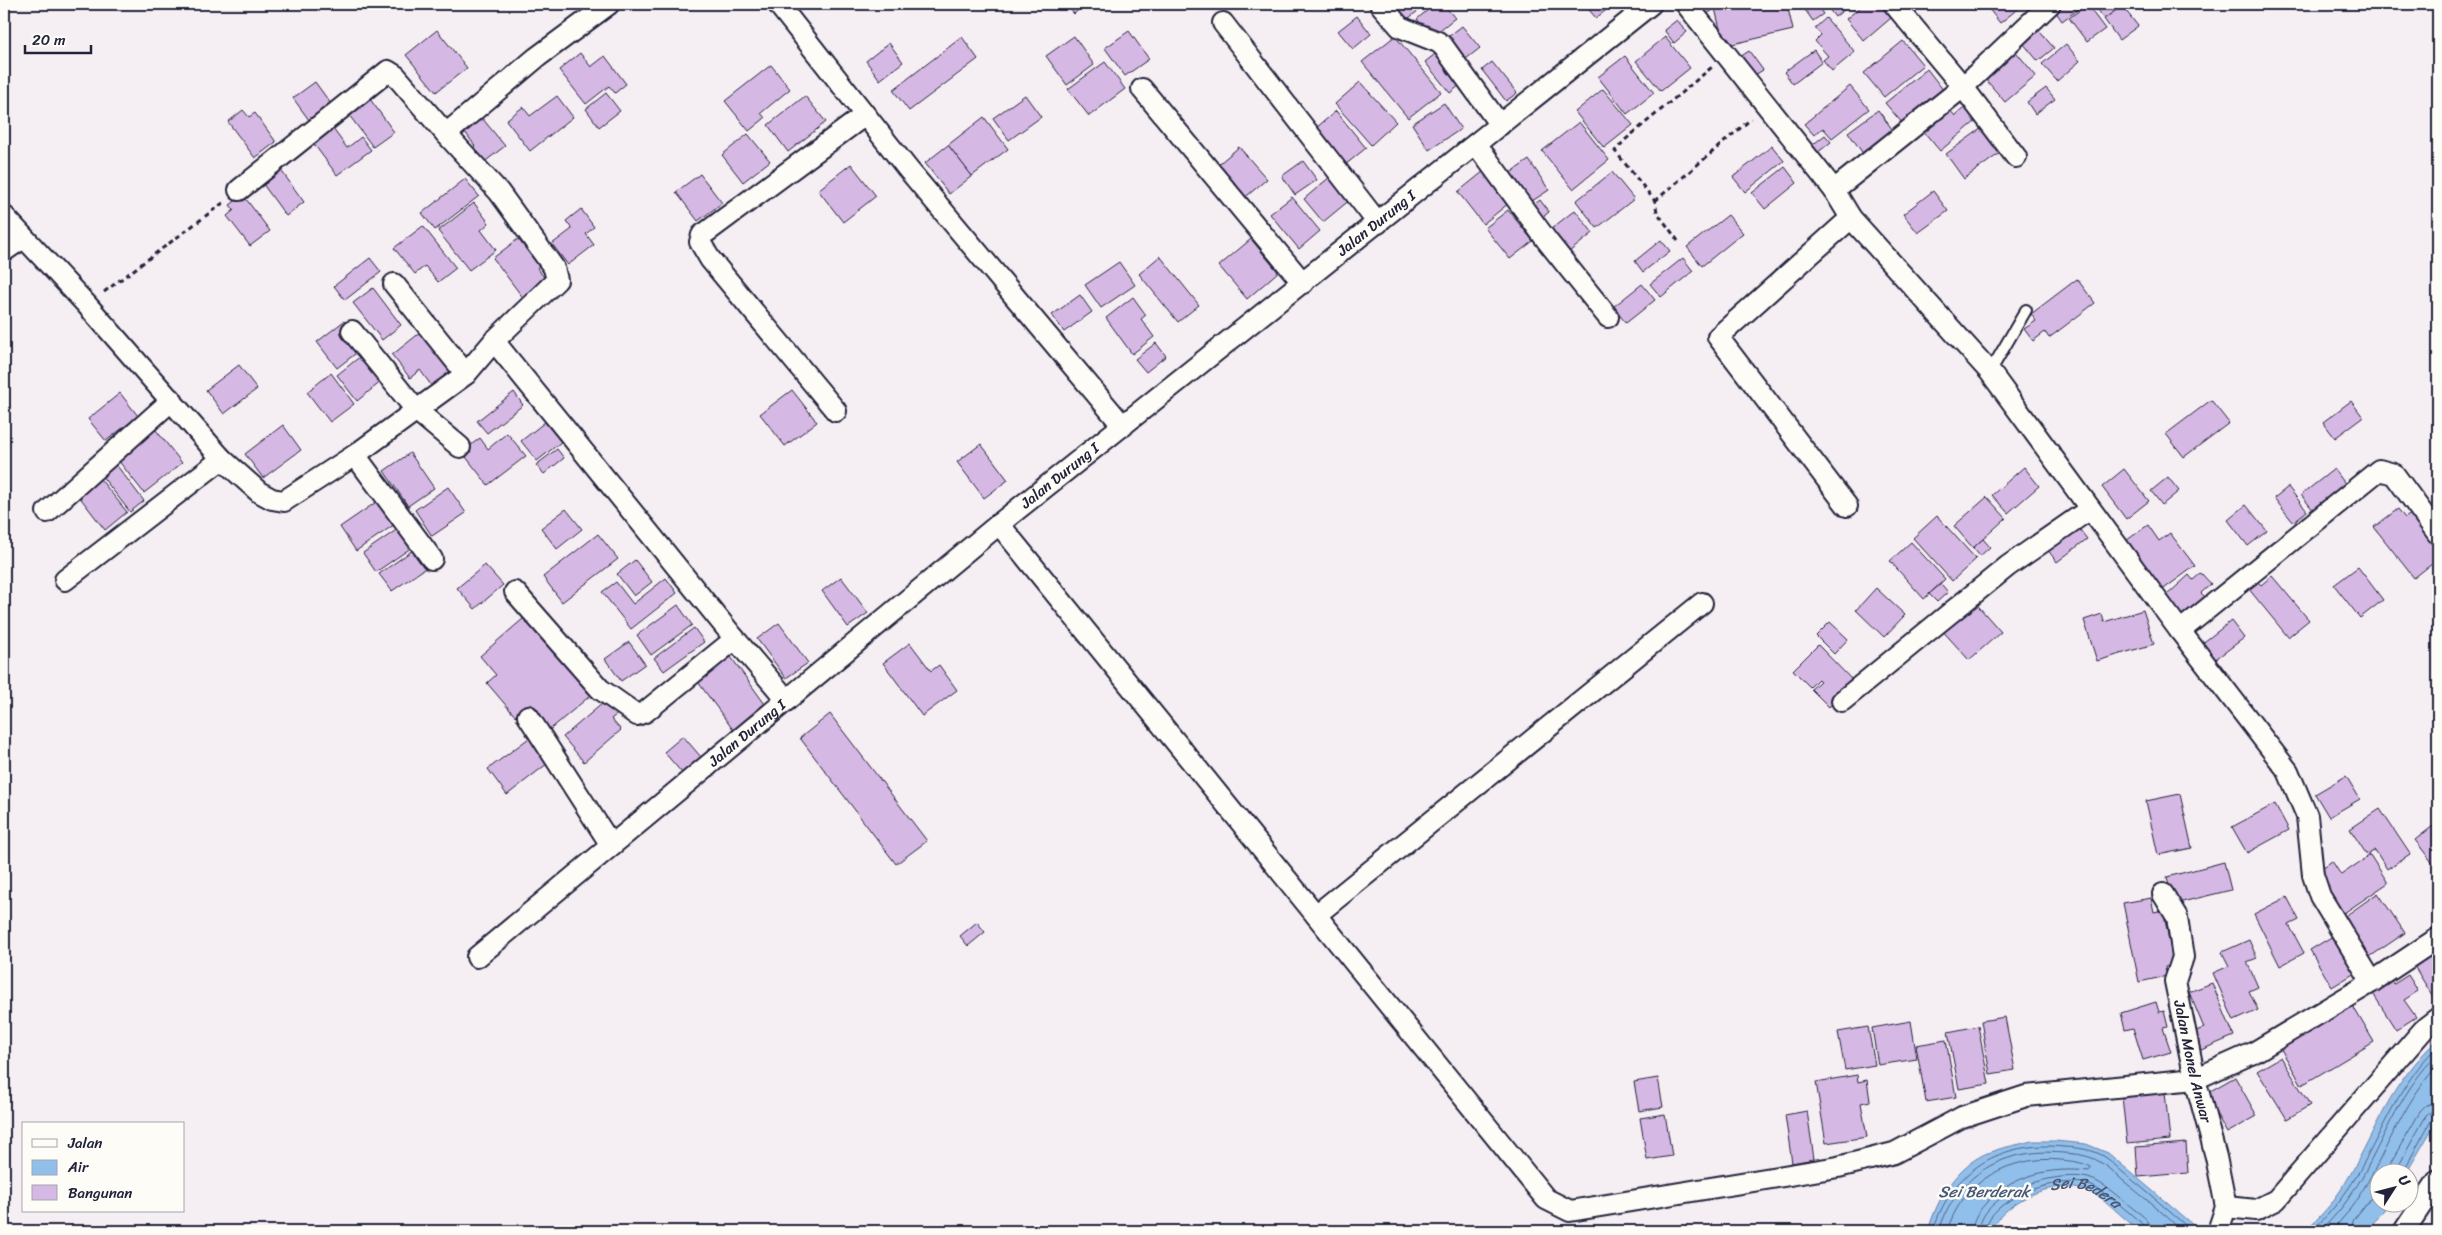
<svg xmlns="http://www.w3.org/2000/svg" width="2442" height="1235" viewBox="0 0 2442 1235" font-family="Sriracha,sans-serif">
	<rect width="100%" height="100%" fill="#f5eef3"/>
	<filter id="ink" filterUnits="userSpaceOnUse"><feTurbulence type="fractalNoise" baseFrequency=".02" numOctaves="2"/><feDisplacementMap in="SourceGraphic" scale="10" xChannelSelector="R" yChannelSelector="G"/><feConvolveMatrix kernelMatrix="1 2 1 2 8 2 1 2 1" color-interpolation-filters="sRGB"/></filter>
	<g filter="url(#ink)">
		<!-- water -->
		<g fill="#91bfeb" stroke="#6580a5">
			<path d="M 2438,1039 L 2438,1119 L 2407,1172 L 2380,1172 L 2380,1202 L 2389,1203 L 2368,1231 L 2303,1231 C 2344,1201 2361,1151 2385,1108 C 2399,1082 2417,1059 2438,1039 Z"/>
			<path d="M 2032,1141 L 2055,1141 L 2086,1144 L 2108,1153 L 2200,1231 C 2188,1231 2153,1235 2143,1231 C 2133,1228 2112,1206 2101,1198 C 2064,1173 2011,1195 1989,1231 L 1928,1231 C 1937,1199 1957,1164 1990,1152 C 2003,1147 2018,1145 2032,1141 Z"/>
		</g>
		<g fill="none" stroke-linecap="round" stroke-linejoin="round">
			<!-- shore -->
			<g stroke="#4e6181" stroke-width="1">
				<polyline points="2389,1172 2391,1162 2420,1112 2427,1105 2438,1102"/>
				<polyline points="2396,1172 2398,1166 2426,1116 2432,1111 2438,1110"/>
				<polyline points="2403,1172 2432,1119 2438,1116"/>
				<path d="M 1933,1231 C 1951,1170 2001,1140 2064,1147 C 2078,1148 2093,1149 2105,1157 C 2112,1161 2118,1169 2125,1174 C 2148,1192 2170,1212 2192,1231"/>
				<path d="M 1939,1231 C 1956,1174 2005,1147 2063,1153 C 2076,1154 2089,1155 2100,1162 C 2108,1166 2115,1173 2121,1179 C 2142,1196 2163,1212 2182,1231"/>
				<path d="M 1947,1231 C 1962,1181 2010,1155 2061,1160 C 2071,1161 2082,1162 2091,1167 L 2089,1171 C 2051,1167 2016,1174 1988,1201 C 1980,1209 1972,1219 1972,1231"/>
				<path d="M 1979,1231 C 1981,1192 2056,1170 2088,1178 C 2103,1182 2118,1197 2130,1206 C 2138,1213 2151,1219 2152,1231"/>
				<path id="s1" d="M 1985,1231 C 1989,1197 2058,1176 2087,1184 C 2105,1190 2129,1213 2144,1225 L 2146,1231"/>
				<path d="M 2312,1231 C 2329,1214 2345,1196 2357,1175 C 2383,1130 2400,1082 2438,1046"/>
				<path d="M 2320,1231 C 2337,1215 2351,1197 2362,1177 C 2386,1135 2402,1088 2438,1054"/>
				<path d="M 2331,1231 C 2379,1184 2392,1114 2438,1065"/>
				<polyline points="2350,1231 2354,1219 2380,1187"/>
			</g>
		</g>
		<!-- building -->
		<g fill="#d6b8e4" stroke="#22223b">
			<polygon points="676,4 687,4 680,9"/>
			<polygon points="1066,4 1085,4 1074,14"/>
			<polygon points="1391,4 1427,4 1405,21"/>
			<polygon points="1435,4 1443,4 1455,18 1431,37 1417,19"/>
			<polygon points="1584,4 1614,4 1596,18"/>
			<polygon points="1693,4 1708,4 1713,10 1703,17"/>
			<polygon points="1714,4 1787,4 1793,30 1724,46"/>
			<polygon points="1801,4 1816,4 1823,14 1813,21"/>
			<polygon points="1825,4 1851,4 1835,17"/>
			<polygon points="1864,4 1879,4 1891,18 1864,41 1846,19"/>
			<polygon points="1985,4 2024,4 2000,23"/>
			<polygon points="2053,4 2083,4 2084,5 2062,21 2051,5"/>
			<polygon points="2092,4 2121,4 2122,6 2104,19"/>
			<polygon points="2087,5 2105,29 2087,42 2069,18"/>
			<polygon points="2122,6 2138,26 2119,40 2104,19"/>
			<polygon points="1357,16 1371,34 1353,49 1338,31"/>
			<polygon points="1826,18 1855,52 1832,71 1823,60 1828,56 1815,41 1821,35 1815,28"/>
			<polygon points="1677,20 1687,32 1674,43 1664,30"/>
			<polygon points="2033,24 2054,48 2038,61 2018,37"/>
			<polygon points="1462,26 1480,48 1462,62 1444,40"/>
			<polygon points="437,30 467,68 436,92 406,55"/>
			<polygon points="1129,31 1149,59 1125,76 1105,48"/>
			<polygon points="1074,36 1094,65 1067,85 1046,56"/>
			<polygon points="1395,36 1441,92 1408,118 1362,62"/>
			<polygon points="962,37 978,59 909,111 893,90"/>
			<polygon points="1665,37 1690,68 1661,91 1636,61"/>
			<polygon points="1903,41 1923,65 1884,97 1864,73"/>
			<polygon points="889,43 903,62 880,80 866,61"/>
			<polygon points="2066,44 2080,61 2057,81 2042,64"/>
			<polygon points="2012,47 2036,76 2005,102 1981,74"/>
			<polygon points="1440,50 1465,81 1450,93 1425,62"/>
			<polygon points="1814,50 1822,62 1793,84 1784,72"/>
			<polygon points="1749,51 1763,70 1750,78 1737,59"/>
			<polygon points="580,53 591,67 605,56 626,84 615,93 609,86 586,104 559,70"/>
			<polygon points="1625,56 1654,93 1627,114 1598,77"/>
			<polygon points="1105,62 1125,89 1089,116 1068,89"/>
			<polygon points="1492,62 1517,93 1506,101 1482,70"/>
			<polygon points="771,65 790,89 761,113 765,118 749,131 725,101"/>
			<polygon points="1927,69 1944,91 1903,124 1885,103"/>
			<polygon points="315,82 331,104 309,120 293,98"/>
			<polygon points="1360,82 1396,122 1371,145 1335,104"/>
			<polygon points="1850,86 1869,109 1832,138 1823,128 1814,135 1804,124"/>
			<polygon points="2046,88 2055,99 2035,114 2027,102"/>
			<polygon points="1603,89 1633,125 1604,148 1575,112"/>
			<polygon points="606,93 620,111 599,127 586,109"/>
			<polygon points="367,95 394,132 373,147 346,111"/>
			<polygon points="1025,95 1041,117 1009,140 993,118"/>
			<polygon points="557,96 573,117 530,151 506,120 523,107 530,116"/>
			<polygon points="805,96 826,122 788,152 768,125"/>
			<polygon points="1444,103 1461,129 1429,150 1412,124"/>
			<polygon points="1965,107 1976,121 1940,151 1924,132 1950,110 1955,116"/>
			<polygon points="243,110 249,117 255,113 276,142 255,158 228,122"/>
			<polygon points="1878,110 1895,133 1864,155 1848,132"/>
			<polygon points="1336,111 1366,148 1345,165 1316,128"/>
			<polygon points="984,117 1008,149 972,176 948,145"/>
			<polygon points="482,118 505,146 478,167 467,153 475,146 465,132"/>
			<polygon points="1579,122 1609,160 1573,189 1542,151"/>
			<polygon points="330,125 347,148 361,137 371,150 337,175 310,139"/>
			<polygon points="1982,128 2000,153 1964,179 1946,154"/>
			<polygon points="748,134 770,161 743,182 722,155"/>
			<polygon points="1825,135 1831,142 1817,153 1811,146"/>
			<polygon points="948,145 972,176 949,194 925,163"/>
			<polygon points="1772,146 1784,161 1745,192 1733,177"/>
			<polygon points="1239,147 1267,179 1242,200 1215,167"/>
			<polygon points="1529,160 1549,190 1526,205 1506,176"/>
			<polygon points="1303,161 1317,180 1295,195 1282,176"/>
			<polygon points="851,164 876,196 843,222 818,190"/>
			<polygon points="1785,167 1797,183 1765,209 1752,193"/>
			<polygon points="280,169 304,202 286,216 257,176"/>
			<polygon points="1484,171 1509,203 1483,224 1458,192"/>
			<polygon points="1612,172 1634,199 1597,228 1576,201"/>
			<polygon points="700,174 722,203 698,221 676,192"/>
			<polygon points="1331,176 1351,199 1323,222 1304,199"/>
			<polygon points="465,179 479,196 435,230 422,213"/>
			<polygon points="1933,191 1948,211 1918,233 1903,214"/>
			<polygon points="243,195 270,231 250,246 227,216 234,210 230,205"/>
			<polygon points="1292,197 1320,231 1299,249 1270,214"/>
			<polygon points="1540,200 1549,212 1538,221 1529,209"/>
			<polygon points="474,203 489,223 481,230 496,250 469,270 438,231"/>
			<polygon points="581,209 594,227 586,234 594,245 568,265 552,244 572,229 566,221"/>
			<polygon points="1508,210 1533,241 1510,259 1485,228"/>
			<polygon points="1575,210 1593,233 1569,252 1551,229"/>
			<polygon points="1728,215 1743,233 1702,266 1687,247"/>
			<polygon points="423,226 456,268 438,282 425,266 415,274 394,248"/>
			<polygon points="518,239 539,266 537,268 547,281 524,299 493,258"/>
			<polygon points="1251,239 1278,272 1247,299 1219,266"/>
			<polygon points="1661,240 1670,251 1643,272 1635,261"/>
			<polygon points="1160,256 1199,305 1178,322 1139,274"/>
			<polygon points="370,258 381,272 345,300 334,286"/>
			<polygon points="1683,258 1693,271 1661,297 1650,284"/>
			<polygon points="1119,262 1135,285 1101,308 1085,285"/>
			<polygon points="2077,279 2095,303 2049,338 2045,332 2033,341 2024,329 2036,321 2031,314"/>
			<polygon points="1642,284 1655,300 1626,323 1613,307"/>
			<polygon points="373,288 401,325 382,340 353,303"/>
			<polygon points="1080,295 1092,312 1064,332 1052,315"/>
			<polygon points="1133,297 1146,315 1141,319 1154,337 1132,354 1106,318"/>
			<polygon points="344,321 364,347 337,368 317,342"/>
			<polygon points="426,328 458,370 434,389 420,370 410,378 392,355"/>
			<polygon points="1156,343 1166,356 1146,372 1135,359"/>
			<polygon points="367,351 387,377 357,401 337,375"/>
			<polygon points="239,365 257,389 224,414 206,390"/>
			<polygon points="331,373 354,404 330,422 307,392"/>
			<polygon points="792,390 817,422 785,446 760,414"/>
			<polygon points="514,392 523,405 487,433 477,421"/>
			<polygon points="120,393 138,416 106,441 88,419"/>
			<polygon points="2211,400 2229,423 2184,457 2166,434"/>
			<polygon points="2351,401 2363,417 2335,438 2323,422"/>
			<polygon points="545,422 561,442 537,461 521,441"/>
			<polygon points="152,425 182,463 144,493 114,455"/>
			<polygon points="283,425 301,450 263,478 245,454"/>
			<polygon points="507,433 526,456 488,485 462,452 480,438 488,449"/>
			<polygon points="981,444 1008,480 984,498 957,462"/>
			<polygon points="557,449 564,458 544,474 536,465"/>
			<polygon points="410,453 434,488 408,506 384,471"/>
			<polygon points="111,458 144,501 130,512 97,470"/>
			<polygon points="2024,467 2039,486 2008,513 1992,495"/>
			<polygon points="2124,469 2149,501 2126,519 2102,487"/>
			<polygon points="2334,469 2347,486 2314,511 2301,495"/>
			<polygon points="96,474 127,512 105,530 75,491"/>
			<polygon points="2168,477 2179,491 2162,505 2151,491"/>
			<polygon points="448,487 466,513 432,536 415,510"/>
			<polygon points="2288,487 2307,511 2293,522 2274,498"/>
			<polygon points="385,496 401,520 356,551 340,527"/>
			<polygon points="1987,497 2006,518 1973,548 1954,526"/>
			<polygon points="2246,505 2267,531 2248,546 2228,520"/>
			<polygon points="566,509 582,529 557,549 541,528"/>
			<polygon points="2398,509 2405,518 2412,513 2438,547 2438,559 2414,578 2374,527"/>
			<polygon points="1937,516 1976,559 1952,581 1913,538"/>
			<polygon points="405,524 418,543 376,572 363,553"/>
			<polygon points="2148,525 2159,541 2170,533 2195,566 2157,594 2120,545"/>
			<polygon points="2077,526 2087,539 2057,562 2047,549"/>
			<polygon points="598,534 618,559 562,602 543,577"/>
			<polygon points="1983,539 1990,547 1980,556 1973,548"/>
			<polygon points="1911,542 1945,579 1924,599 1890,561"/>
			<polygon points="420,545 433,563 392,591 379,574"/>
			<polygon points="635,560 652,582 634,596 617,574"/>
			<polygon points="485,565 503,585 475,609 457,588"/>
			<polygon points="2358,567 2383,600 2360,618 2334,585"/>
			<polygon points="2201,573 2211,584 2201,593 2208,600 2186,619 2166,596 2189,575 2193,580"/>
			<polygon points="2272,576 2309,620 2288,637 2248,588 2257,581 2261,585"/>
			<polygon points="841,577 868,613 848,627 822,591"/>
			<polygon points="666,578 677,593 631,629 602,592 616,582 633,604"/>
			<polygon points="1941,584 1948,592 1937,602 1929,594"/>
			<polygon points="1876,588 1905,615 1884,637 1856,610"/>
			<polygon points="1972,599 2001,632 1969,660 1940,628"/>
			<polygon points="678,605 692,625 651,655 637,635"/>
			<polygon points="2143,610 2154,644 2097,661 2084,620 2102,614 2104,622"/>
			<polygon points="524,618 576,678 583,671 598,689 546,733 524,708 515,716 487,683 496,675 480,656"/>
			<polygon points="2231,621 2244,638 2213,661 2200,645"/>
			<polygon points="1830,622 1848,639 1834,654 1816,636"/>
			<polygon points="779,623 808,663 786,678 757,639"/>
			<polygon points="694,628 704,642 664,671 654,658"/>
			<polygon points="629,642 645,664 621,681 605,659"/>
			<polygon points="910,643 931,671 939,665 957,690 922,716 883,663"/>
			<polygon points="1818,645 1854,682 1829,707 1811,689 1820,681 1818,679 1810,687 1793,670"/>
			<polygon points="731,657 767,707 734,731 698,682"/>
			<polygon points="610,697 621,711 611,719 621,730 584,762 563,737"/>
			<polygon points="830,714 927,841 896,864 800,738"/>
			<polygon points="533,735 552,760 507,795 488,769"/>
			<polygon points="683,736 701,757 683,774 664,752"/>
			<polygon points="2346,776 2360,799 2329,817 2315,794"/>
			<polygon points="2180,794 2192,848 2158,855 2146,801"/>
			<polygon points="2275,804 2289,830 2247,853 2232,827"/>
			<polygon points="2380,809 2410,854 2387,869 2375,850 2367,855 2350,829"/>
			<polygon points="2438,822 2438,870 2415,840"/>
			<polygon points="2370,855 2388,883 2341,915 2315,873 2332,861 2341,875"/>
			<polygon points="2224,862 2231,890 2174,904 2167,877"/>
			<polygon points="2378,893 2405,933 2368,958 2341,919"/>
			<polygon points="2287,897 2299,920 2289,925 2304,953 2280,966 2254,914"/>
			<polygon points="2151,898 2154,912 2163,910 2174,965 2165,967 2167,976 2139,982 2123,903"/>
			<polygon points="977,922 985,932 968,946 960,936"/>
			<polygon points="2333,936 2355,973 2332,987 2310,950"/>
			<polygon points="2249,940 2257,958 2247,962 2258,987 2249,991 2258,1010 2234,1021 2213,973 2229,966 2222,952"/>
			<polygon points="2438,951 2438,1003 2437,1003 2414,966"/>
			<polygon points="2408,975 2418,991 2404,1000 2416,1017 2396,1030 2372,992 2391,980 2394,984"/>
			<polygon points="2212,983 2234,1036 2201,1050 2193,1032 2204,1028 2189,992"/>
			<polygon points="2156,1002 2159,1012 2164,1011 2168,1027 2163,1028 2171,1052 2143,1060 2133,1028 2125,1030 2121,1013"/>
			<polygon points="2351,1003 2374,1042 2302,1085 2279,1046"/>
			<polygon points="2005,1017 2015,1070 1990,1074 1981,1021"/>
			<polygon points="1911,1021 1917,1059 1878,1065 1872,1028"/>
			<polygon points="1978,1026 1989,1084 1959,1089 1948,1032"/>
			<polygon points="1868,1027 1875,1065 1845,1070 1838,1032"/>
			<polygon points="1946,1040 1956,1097 1926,1102 1916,1045"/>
			<polygon points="2281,1057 2310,1105 2287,1119 2257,1071"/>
			<polygon points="1857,1075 1858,1082 1867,1080 1870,1101 1861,1103 1867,1137 1826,1143 1816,1082"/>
			<polygon points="2235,1077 2257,1116 2227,1133 2205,1094"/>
			<polygon points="1658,1078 1663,1107 1639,1111 1634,1082"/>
			<polygon points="2165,1092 2170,1140 2127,1144 2122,1096"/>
			<polygon points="1807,1111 1814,1159 1792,1163 1785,1115"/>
			<polygon points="1665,1114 1672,1156 1647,1160 1640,1118"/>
			<polygon points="2186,1143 2188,1173 2138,1177 2136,1147"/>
		</g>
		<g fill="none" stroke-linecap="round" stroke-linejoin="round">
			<defs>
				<polyline id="service" points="1990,372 2026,310"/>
				<g id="minor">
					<polyline points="778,4 907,168 1123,426"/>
					<polyline points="1380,4 1400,27 1438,42 1443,46 1500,125"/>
					<polyline points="1894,4 1963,87 2016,157"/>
					<polyline points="1223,23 1378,223"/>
					<polyline points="1142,89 1303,283"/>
					<polyline points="1476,144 1548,242 1608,317"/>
					<polyline points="239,190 388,71 396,76 446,134"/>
					<polyline points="1834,190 1963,87 2050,4"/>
					<polyline points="4,216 87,305 222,459 259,492 272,499 284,501 355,455 466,374 494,341 557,280 554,268 499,192 446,134 536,58 609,4"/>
					<polyline points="4,251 23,238"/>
					<polyline points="394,284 466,374"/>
					<polyline points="352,331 416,410 460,447"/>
					<polyline points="494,341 735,639 787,700"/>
					<polyline points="836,411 710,259 700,242 702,235 708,231 865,115"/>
					<polyline points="355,455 432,559"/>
					<polyline points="1847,506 1718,337 1851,218"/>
					<polyline points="47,512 172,400"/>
					<polyline points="999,524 1546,1199 1570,1211 1838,1167 1894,1153 1962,1117 2026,1096 2195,1079 2253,1053 2372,982 2320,896 2313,875 2307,816 2288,771 2180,631 1990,372 1851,218 1834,190 1686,4"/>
					<polyline points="65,580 222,459"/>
					<polyline points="515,592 600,689 637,715 645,712 735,639"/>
					<polyline points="2180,631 2379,470 2394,474 2438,534"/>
					<polyline points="1842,701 2008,566 2090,509"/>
					<polyline points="528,716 611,845"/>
					<path id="s2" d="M 2163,894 L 2177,917 L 2183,957 L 2175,981 L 2195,1079 L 2216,1157 L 2226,1207 L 2218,1231"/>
					<polyline points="1316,915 1702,603"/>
					<path id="s3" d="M 477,957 L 999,524 L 1651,4"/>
					<polyline points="2372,982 2438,938"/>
					<polyline points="2226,1207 2256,1210 2276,1200 2425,1028 2438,1018"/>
					<polyline points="2404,1231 2438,1180"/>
				</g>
			</defs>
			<!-- service casing -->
			<use href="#service" stroke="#22223b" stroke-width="14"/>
			<!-- minor casing -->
			<use href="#minor" stroke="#22223b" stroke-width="24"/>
			<!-- path -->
			<g stroke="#22223b" stroke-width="3" stroke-dasharray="5 4" stroke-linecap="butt">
				<polyline points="1655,201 1751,119"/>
				<polyline points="1678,241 1657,212 1655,201 1615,151 1625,140 1712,67"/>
				<polyline points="104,292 223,203"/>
			</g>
			<!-- service -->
			<use href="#service" stroke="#fdfcf7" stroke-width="10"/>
			<!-- minor -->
			<use href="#minor" stroke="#fdfcf7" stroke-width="20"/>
		</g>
	</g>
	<g text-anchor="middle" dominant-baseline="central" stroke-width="5" stroke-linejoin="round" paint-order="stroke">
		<!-- street labels -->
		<g font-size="15" fill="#22223b" stroke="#fdfcf7">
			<text stroke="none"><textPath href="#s3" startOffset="1161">Jalan Durung I</textPath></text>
			<text stroke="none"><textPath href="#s3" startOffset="756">Jalan Durung I</textPath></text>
			<text stroke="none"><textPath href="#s3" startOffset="351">Jalan Durung I</textPath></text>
			<text stroke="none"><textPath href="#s2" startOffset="175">Jalan Monel Anwar</textPath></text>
		</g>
		<!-- water labels -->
		<g font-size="16" font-style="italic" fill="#495979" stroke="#fdfcf7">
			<text x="1984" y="1191">Sei Berderak</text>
			<text stroke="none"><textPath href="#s1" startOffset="122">Sei Bedera</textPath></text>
		</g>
	</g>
	<!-- margin -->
	<rect width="2442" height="1235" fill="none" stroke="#fdfcf7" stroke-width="20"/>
	<rect x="10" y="10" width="2422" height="1215" fill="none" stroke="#22223b" stroke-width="2" filter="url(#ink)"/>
	<!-- legend -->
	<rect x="22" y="1122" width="162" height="90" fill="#fdfcf7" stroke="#a5a5ac"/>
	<rect x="32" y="1139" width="25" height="8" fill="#fdfcf7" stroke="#a5a5ac"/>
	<text x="68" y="1148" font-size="15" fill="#22223b">Jalan</text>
	<rect x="32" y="1160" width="25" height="15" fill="#91bfeb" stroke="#a5a5ac"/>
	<text x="68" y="1172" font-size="15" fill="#22223b">Air</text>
	<rect x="32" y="1185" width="25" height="15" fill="#d6b8e4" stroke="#a5a5ac"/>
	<text x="68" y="1198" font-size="15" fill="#22223b">Bangunan</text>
	<!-- north arrow -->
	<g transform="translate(2394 1188) rotate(54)"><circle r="24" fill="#fdfcf7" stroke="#a5a5ac"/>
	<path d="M0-4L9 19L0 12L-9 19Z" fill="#22223b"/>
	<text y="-8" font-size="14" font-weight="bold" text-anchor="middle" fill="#22223b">U</text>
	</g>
	<!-- scale -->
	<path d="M25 45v8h66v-8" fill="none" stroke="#22223b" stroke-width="2.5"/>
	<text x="32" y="45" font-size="15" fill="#22223b" stroke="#fdfcf7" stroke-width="4" paint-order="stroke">20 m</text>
</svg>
